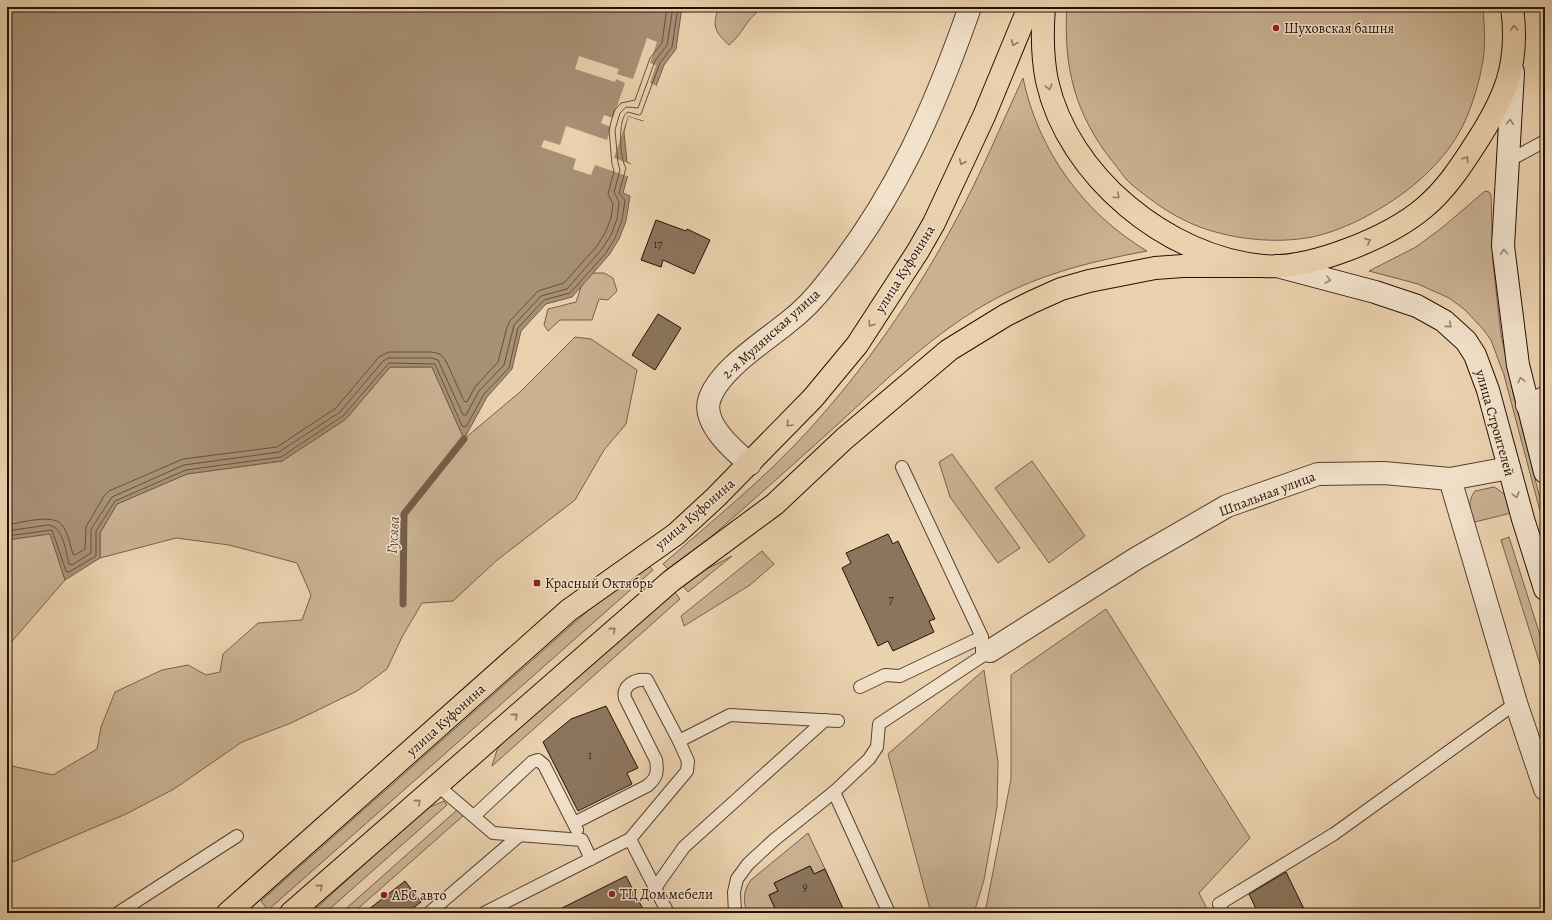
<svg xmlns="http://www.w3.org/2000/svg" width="1552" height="920" viewBox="0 0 1552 920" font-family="Alegreya,serif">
	<rect width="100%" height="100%" fill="#ebd2af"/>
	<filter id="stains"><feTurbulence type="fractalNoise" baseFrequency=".005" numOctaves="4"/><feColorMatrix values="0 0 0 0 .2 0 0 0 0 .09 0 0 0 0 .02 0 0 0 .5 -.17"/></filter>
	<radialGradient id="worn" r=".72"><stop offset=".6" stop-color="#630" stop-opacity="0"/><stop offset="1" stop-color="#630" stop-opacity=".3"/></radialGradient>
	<!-- green -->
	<g fill="#c9b192" stroke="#77604c">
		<path d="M 719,7 L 764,7 C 745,19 744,33 729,45 C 714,31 712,26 719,7 Z"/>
		<path d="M 1067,7 L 1483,7 C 1484,24 1486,43 1483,60 C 1480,80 1473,103 1465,121 C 1451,153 1421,182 1392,201 C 1368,217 1340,231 1312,237 C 1272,245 1219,238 1184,220 C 1165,211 1147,197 1131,184 C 1124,178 1119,169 1113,162 C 1075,115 1063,66 1067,7 Z"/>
		<path d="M 1023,78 C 1038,150 1083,213 1147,251 C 1094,261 1043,273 995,299 C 935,331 886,380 837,425 C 782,475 727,523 671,572 L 663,564 C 712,521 763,480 806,433 C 865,369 915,296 956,220 C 981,174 1001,125 1023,78 Z"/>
		<polygon points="1485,191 1489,192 1491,195 1493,263 1501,334 1513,393 1543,510 1540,511 1504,375 1491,340 1483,329 1464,309 1449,298 1418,284 1369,271 1416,247 1443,227"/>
		<polygon points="588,273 604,273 613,278 617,291 608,300 599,299 592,320 560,320 548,331 544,325 548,309 576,302 582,284"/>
		<polygon points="575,337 591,339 637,370 626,424 604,450 575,500 496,561 453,601 422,603 402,637 387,669 357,691 291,723 242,742 174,789 126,814 13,862 7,850 7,765 53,775 97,749 101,727 115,692 162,670 188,665 206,675 220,672 223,654 258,623 302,620 311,595 297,563 229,545 176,538 100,558 100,533 117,504 187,474 282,461 346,419 390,367 432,367 464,439 520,392"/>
		<polygon points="952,454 1020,548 998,563 950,497 939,462"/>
		<polygon points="1032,461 1085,536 1049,563 995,488"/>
		<path d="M 1494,487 C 1506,494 1509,499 1511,513 L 1475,522 C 1470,510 1467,502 1475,491 Z"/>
		<polygon points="50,533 65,580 7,647 7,540"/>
		<polygon points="1509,537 1545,651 1545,680 1501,540"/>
		<polygon points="762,551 774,564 750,585 684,626 681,616"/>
		<polygon points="732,556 688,592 682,585 697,574"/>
		<polygon points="644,561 653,570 268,910 261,901"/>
		<polygon points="674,591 680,599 492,766 497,750 502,743"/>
		<polygon points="1106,609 1250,838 1199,893 1209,913 985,913 1011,779 1011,675"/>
		<polygon points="984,670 998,762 997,807 984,880 974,913 931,913 888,754"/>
		<polygon points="444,801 447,805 325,913 311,913 415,818 430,807"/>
		<polygon points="457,810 464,815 353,913 341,913"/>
		<path d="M 808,833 L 825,869 L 814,874 L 810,866 L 774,883 L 778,891 L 769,895 L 777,913 L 747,913 C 743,900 743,891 751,880 Z"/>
	</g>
	<!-- water -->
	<polygon fill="#a89075" stroke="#745d48" points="7,7 682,7 676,49 664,65 643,121 628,116 624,132 627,162 631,164 623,193 630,196 626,221 619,239 609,255 572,297 546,304 521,331 512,369 487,397 464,439 432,367 390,367 346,419 282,461 187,474 117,504 100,533 100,558 65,580 50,534 7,540"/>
	<!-- pier -->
	<polygon fill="#ebd2af" points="647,38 657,42 650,63 656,65 650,83 657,86 645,121 628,116 614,158 633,165 630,177 595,165 591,175 573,169 576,159 541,147 544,140 560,145 566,126 607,140 611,127 601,123 604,115 613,118 625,83 616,79 615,82 575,69 579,56 619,69 617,74 633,79"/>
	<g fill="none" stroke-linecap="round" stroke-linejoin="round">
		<!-- shore -->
		<g stroke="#66503d" stroke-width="1">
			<path d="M 7,525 C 20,523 53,513 62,525 C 68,532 70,545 73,554 L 75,555 L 85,549 L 86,527 L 104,496 L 109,491 L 183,459 L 277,447 L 336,408 L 379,357 L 389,352 L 432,352 L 440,354 L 446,361 L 464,401 L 467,402 L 475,387 L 498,362 L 507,327 L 510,321 L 538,291 L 564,283 L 597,246 L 605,233 L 611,218 L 613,204 L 608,194 L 614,171 L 612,164 L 609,130 L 614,111 L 621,103 L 635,100 L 650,58 L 662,43 L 667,7"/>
			<path d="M 7,531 L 48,525 C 63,526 66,552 69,564 L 72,565 L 91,553 L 91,529 L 112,497 L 184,465 L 279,452 L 340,412 L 383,361 L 388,358 L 432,358 L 438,360 L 463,415 L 466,415 L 479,391 L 504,365 L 514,325 L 541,296 L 567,289 L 602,249 L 611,235 L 617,219 L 619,202 L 614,192 L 620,170 L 618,163 L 615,130 L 620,113 L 626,107 L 638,108 L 655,61 L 667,45 L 673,7"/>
			<path d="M 7,536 L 52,530 L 66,571 L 69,572 L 96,556 L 96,531 L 115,501 L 186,470 L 281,457 L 343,416 L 389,363 L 435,364 L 462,426 L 466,427 L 484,394 L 509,368 L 518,328 L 544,300 L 570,293 L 606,253 L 615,238 L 622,220 L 625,200 L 619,193 L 626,168 C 620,160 617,117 628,112 L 639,115 L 641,114 L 660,63 L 672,47 L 678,7"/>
		</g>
		<!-- stream -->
		<polyline stroke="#745d48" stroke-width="7" points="403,604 404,514 464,439"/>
	</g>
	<!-- building -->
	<g fill="#8c755d" stroke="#251005">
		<polygon points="656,220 686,231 687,229 710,240 694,274 663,260 661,267 641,260"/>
		<polygon points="658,314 681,328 655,370 632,355"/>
		<polygon points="888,534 893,544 898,541 935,619 929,621 934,632 893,651 888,641 878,646 842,568 851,563 846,553"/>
		<polygon points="606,706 638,768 627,773 632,784 578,811 543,742 571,719"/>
		<polygon points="810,866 814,874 825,869 845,913 777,913 769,895 778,891 774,883"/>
		<polygon points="1286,872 1306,913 1258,913 1249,894"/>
		<polygon points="626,876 645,913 552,913"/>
		<polygon points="405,881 421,902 407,913 364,913"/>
	</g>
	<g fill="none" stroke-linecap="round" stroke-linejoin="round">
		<defs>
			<g id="service">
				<polyline points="1508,161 1545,141"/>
				<polyline points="902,467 982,637 982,655"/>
				<polyline points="860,687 885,675 900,676 982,637"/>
				<polyline points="437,785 493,833 582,840 591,859"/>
				<polyline points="834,792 889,913"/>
				<polyline points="474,816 532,762 538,760 544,765 577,830"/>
				<path d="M 574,823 L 647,786 C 657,778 658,772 656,760 L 625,698 C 622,686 635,678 647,680 L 679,741"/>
				<polyline points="630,839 687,771 688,761 679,741 730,715 838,721"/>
				<polyline points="655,888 684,847 825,720"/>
				<polyline points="118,913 237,836"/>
				<polyline points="429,913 520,835"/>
				<polyline points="484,913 630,839 668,913"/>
				<polyline points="735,913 734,892 737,879 748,864 774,840 834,792 869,759 877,747 879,724 990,651"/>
				<polyline points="1223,913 1219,904 1334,834 1516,703"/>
			</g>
			<g id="minor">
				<polyline points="1527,405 1545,398"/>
				<path d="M 750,464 C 734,451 703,424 709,401 C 717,371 764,342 787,323 C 803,311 817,296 829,280 C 896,197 935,107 970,7"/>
				<polyline points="1450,479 1516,703 1545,789"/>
				<polyline points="990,651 1137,558 1227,506 1318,474 1384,473 1450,479 1509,468"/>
			</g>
			<g id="secondary">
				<polyline points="1513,72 1503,246 1518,365 1545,472"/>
				<polyline points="1277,266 1375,292 1417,306 1444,321 1466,341 1475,355 1488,390 1523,519 1545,589"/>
			</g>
			<g id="primary">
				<path d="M 1044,7 C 1042,32 1042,56 1047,81 C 1068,176 1167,257 1263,266 C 1310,270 1390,237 1425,207 C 1445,190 1460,168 1474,146 C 1505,99 1520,64 1512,7"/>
				<polyline points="228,913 569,610 676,534 716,497 813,398 857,345 918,251 934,223 984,116 1029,7"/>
				<polyline points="291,913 671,581 775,504 844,439 949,350 1006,315 1032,302 1061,289 1089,281 1155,268 1183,266 1262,266"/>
			</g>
		</defs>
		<!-- service casing -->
		<use href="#service" stroke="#564030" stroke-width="14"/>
		<!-- minor casing -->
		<use href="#minor" stroke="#564030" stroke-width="24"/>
		<!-- secondary casing -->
		<use href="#secondary" stroke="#251005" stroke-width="24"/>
		<!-- primary casing -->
		<use href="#primary" stroke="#251005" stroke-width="24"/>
		<!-- service -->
		<use href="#service" stroke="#f2e2cb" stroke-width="12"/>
		<!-- minor -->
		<use href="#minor" stroke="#f2e2cb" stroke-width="22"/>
		<!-- secondary -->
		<use href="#secondary" stroke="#f2e2cb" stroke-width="22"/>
		<!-- primary -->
		<use href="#primary" stroke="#ebd2af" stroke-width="22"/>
	</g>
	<!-- one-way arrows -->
	<defs><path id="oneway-chevron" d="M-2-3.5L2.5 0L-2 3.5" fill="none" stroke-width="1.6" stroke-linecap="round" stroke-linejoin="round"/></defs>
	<g stroke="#927b62">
		<use href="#oneway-chevron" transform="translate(1514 28) rotate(-93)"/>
		<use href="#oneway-chevron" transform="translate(1014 43) rotate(112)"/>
		<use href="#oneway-chevron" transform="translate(1049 87) rotate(74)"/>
		<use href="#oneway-chevron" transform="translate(1466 159) rotate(-56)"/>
		<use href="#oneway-chevron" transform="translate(962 162) rotate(115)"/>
		<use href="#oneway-chevron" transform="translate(1117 196) rotate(43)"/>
		<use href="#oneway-chevron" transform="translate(1368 241) rotate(-24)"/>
		<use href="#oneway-chevron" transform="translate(871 324) rotate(124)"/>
		<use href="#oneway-chevron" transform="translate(789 424) rotate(133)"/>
		<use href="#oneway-chevron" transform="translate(613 630) rotate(-41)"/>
		<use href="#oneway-chevron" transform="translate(515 716) rotate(-41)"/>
		<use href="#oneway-chevron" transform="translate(418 802) rotate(-41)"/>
		<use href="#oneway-chevron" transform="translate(320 887) rotate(-41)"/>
	</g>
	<g stroke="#968472">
		<use href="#oneway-chevron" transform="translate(1510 122) rotate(-87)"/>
		<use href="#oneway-chevron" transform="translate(1504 252) rotate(-95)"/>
		<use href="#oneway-chevron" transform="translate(1328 280) rotate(14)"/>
		<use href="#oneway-chevron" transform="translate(1449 325) rotate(41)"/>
		<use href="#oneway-chevron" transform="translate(1521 380) rotate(-104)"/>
		<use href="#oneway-chevron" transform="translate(1516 495) rotate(74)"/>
	</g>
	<!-- markers -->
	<g fill="#8f2418" stroke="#f2e2cb" stroke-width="1.5">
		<circle cx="1276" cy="28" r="4"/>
		<rect x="533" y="579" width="8" height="8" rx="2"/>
		<circle cx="612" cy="894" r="4"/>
		<circle cx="384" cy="895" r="4"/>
	</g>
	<g text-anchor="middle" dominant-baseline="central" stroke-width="3" stroke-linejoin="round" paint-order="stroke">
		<!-- number labels -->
		<g font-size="12" fill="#3f291b">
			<text x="658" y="244">17</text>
			<text x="891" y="599">7</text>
			<text x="590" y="755">1</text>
			<text x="805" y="887">9</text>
		</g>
		<!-- poi labels -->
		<g font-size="14" fill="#251005" stroke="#f2e2cb" text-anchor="start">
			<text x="1284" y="28">Шуховская башня</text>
			<text x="545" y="583">Красный Октябрь</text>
			<text x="620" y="894">ТЦ Дом мебели</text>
			<text x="392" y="895">АБС авто</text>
		</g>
		<!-- street labels -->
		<g font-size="14" fill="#251005" stroke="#f2e2cb">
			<text transform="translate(905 269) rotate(-58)">улица Куфонина</text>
			<text transform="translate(771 334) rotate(-42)">2-я Мулянская улица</text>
			<text transform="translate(1495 423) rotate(74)">улица Строителей</text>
			<text transform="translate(1267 494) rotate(-21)">Шпальная улица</text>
			<text transform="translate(695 514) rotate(-41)">улица Куфонина</text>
			<text transform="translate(446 720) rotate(-42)">улица Куфонина</text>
		</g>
		<!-- water labels -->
		<g font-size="15" font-style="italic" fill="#604a37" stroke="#f2e2cb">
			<text transform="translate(393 535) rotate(-86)">Гусява</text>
		</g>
	</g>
	<!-- margin -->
	<rect width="1552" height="920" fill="none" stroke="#ebd2af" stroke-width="24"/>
	<rect x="8" y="8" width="1536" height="904" fill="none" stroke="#251005" stroke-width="2"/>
	<rect x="12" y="12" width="1528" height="896" fill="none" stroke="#251005"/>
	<rect width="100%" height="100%" filter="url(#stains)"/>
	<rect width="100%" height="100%" fill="url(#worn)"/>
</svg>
